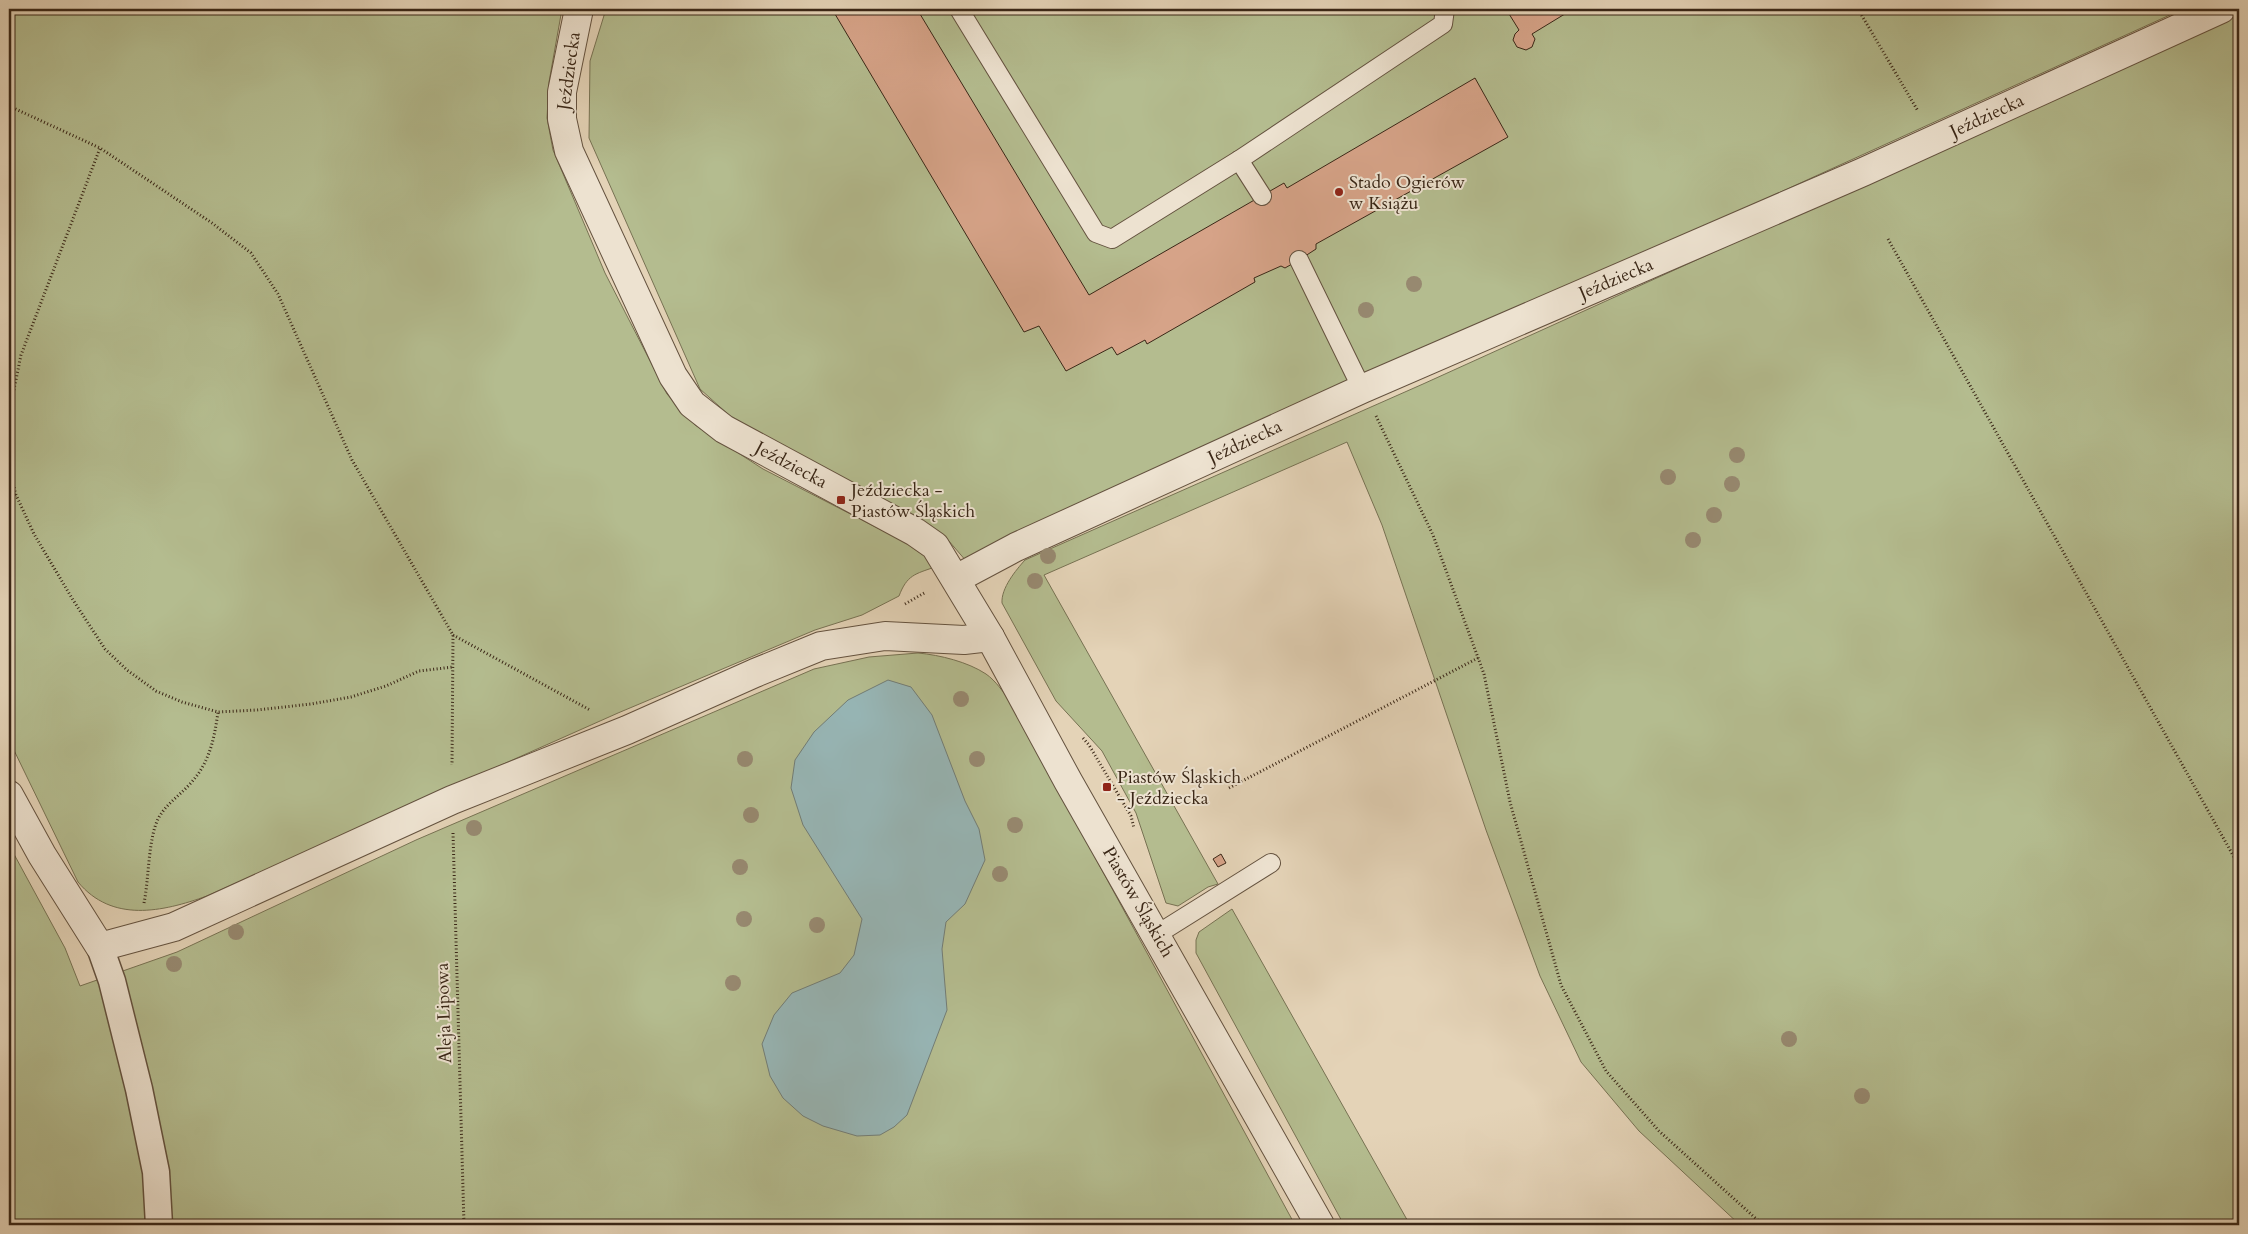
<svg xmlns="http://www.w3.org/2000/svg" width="2248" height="1234" viewBox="0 0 2248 1234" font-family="Cardo,serif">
	<rect width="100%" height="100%" fill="#e4d3b7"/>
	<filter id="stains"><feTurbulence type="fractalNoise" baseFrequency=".004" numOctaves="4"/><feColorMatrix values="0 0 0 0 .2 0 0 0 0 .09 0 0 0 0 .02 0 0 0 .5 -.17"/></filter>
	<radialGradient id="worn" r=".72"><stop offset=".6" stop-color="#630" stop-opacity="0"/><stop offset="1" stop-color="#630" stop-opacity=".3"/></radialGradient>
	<!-- green -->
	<g fill="#b4bc8f" stroke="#777253">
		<path d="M 9,9 L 562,9 L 549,82 L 547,118 L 553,150 L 605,273 L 667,394 L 695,425 L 763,469 L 903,541 L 926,557 L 935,567 C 915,574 907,575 899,596 L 862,615 L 815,630 L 618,713 L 207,896 C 162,912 112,923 78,882 L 9,740 Z"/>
		<polygon points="606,9 2183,9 967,562 948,540 922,521 739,424 700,389 589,138 590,61"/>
		<path d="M 2239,14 L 2239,1225 L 1740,1225 L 1639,1131 L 1581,1062 L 1540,976 L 1486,830 L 1382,525 L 1347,442 L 1044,575 L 1218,884 L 1208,887 L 1178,906 L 1166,903 L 1136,813 L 1102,751 L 1056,701 L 1002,603 C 1001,588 1016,570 1025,560 L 1423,384 Z"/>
		<path d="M 918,653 C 940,655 968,662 986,674 C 996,681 1003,692 1010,701 L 1295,1225 L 9,1225 L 9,845 L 65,948 L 80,986 L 177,952 L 416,840 L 814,669 L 869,657 Z"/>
		<polygon points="1232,909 1410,1225 1344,1225 1196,953 1196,940 1199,932"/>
	</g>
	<!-- water -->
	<polygon fill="#97b6b6" stroke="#727d76" points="888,680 911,687 932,715 965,801 979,829 985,860 965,904 946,922 942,949 947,1010 907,1115 894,1127 880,1135 857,1136 823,1126 803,1116 783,1098 770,1076 762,1044 774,1015 792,993 840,973 854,955 862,919 803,825 791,788 795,760 814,732 848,700"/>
	<!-- building -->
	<g fill="#d6a388" stroke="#3a2717">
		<polygon points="832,9 917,9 1089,295 1284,183 1287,188 1475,78 1508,137 1316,244 1316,249 1299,260 1285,268 1281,266 1254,278 1255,282 1147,344 1145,340 1117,355 1112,347 1066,371 1039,326 1024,332"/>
		<polygon points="1506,9 1573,9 1532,34 1535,39 1532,47 1526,50 1517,47 1513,40 1515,34 1519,30"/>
		<polygon points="1221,854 1226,863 1218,867 1213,859"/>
	</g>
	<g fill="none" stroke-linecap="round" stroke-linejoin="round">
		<defs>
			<g id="service">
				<polyline points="959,9 1096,233 1112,239 1239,160 1443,24 1445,9"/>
				<polyline points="1239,160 1262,196"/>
				<polyline points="1299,260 1362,389"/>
				<polyline points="1156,935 1271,863"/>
			</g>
			<polyline id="pedestrian" points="100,947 112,981 139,1089 156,1172 159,1225"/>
			<g id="minor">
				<polyline points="579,9 562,92 562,119 569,151 673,376 692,404 724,429 915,532 935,546 990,637 1068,781 1320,1225"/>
				<polyline points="956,579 1016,547 1362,389 1863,172 2221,9"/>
				<polyline points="9,795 42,855 100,947 174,927 452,800 627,730 755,673 821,646 885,636 964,640 990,637"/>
			</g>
		</defs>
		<!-- service casing -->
		<use href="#service" stroke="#64523f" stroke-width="20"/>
		<!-- pedestrian casing -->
		<use href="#pedestrian" stroke="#64523f" stroke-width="29"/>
		<!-- minor casing -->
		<use href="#minor" stroke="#64523f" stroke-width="30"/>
		<!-- path -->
		<g stroke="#3a2717" stroke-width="3" stroke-dasharray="1 2.5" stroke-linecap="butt">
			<polyline points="1858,9 1918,111"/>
			<polyline points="9,106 100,148 212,223 251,253 278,294 352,460 453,635 452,765"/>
			<polyline points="1888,239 2239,866"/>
			<polyline points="9,414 21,355 100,148"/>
			<polyline points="1376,416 1433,535 1484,674 1510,802 1561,985 1606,1071 1659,1131 1763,1225"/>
			<polyline points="9,467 16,495 34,534 73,600 105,649 127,670 156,691 182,702 218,712 257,710 311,704 351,697 386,686 419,671 453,667"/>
			<polyline points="9,498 16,495"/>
			<polyline points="905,604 926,592"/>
			<polyline points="453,635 590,710"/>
			<polyline points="1083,738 1089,745 1131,816 1134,828"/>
			<polyline points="1229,788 1478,658"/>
			<polyline points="453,833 464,1225"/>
			<path d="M 144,903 C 149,879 148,840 158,819 C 165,805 178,797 189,785 C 209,764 214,741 218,712"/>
		</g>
		<!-- service -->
		<use href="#service" stroke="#ede2d0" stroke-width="18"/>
		<!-- pedestrian -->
		<use href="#pedestrian" stroke="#ede2d0" stroke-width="26"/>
		<!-- minor -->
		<use href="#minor" stroke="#ede2d0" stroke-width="28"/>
	</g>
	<!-- trees -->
	<g fill="#978970">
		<circle cx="1414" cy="284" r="8"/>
		<circle cx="1366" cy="310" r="8"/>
		<circle cx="1737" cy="455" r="8"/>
		<circle cx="1668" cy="477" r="8"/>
		<circle cx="1732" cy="484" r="8"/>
		<circle cx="1714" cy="515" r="8"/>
		<circle cx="1693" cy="540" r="8"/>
		<circle cx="1048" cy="556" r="8"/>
		<circle cx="1035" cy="581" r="8"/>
		<circle cx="961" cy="699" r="8"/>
		<circle cx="745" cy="759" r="8"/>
		<circle cx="977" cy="759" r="8"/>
		<circle cx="751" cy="815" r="8"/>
		<circle cx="1015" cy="825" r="8"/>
		<circle cx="474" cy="828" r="8"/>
		<circle cx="740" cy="867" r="8"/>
		<circle cx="1000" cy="874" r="8"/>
		<circle cx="744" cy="919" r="8"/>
		<circle cx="817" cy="925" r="8"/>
		<circle cx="236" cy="932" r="8"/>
		<circle cx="174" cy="964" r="8"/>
		<circle cx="733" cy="983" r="8"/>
		<circle cx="1789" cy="1039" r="8"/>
		<circle cx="1862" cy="1096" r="8"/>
	</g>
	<!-- markers -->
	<g fill="#8f2418" stroke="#ede2d0" stroke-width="2">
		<circle cx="1339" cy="192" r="5"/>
		<rect x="836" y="495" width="10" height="10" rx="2.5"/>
		<rect x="1102" y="782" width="10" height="10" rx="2.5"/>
	</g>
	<g text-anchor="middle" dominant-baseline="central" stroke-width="4" stroke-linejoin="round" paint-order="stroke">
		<!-- street labels -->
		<g font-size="18" fill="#3a2717" stroke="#ede2d0">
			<text transform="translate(569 71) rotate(-82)">Jeździecka</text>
			<text transform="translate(1987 116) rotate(-25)">Jeździecka</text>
			<text transform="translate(1616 279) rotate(-23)">Jeździecka</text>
			<text transform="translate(1245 442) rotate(-25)">Jeździecka</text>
			<text transform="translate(791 465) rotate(28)">Jeździecka</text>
			<text transform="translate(1138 902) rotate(60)">Piastów Śląskich</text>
			<text transform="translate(444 1013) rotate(-92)">Aleja Lipowa</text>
		</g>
		<!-- poi labels -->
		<g font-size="18" fill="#3a2717" stroke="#ede2d0" text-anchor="start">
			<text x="1349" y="182">Stado Ogierów<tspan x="1349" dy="21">w Książu</tspan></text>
			<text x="851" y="490">Jeździecka -<tspan x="851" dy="21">Piastów Śląskich</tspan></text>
			<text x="1117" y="777">Piastów Śląskich<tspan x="1117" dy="21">- Jeździecka</tspan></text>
		</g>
	</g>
	<!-- margin -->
	<rect width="2248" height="1234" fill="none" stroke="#e4d3b7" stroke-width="30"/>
	<rect x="10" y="10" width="2228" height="1214" fill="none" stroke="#3a2717" stroke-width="2.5"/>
	<rect x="15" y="15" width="2218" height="1204" fill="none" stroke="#3a2717"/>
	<rect width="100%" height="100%" filter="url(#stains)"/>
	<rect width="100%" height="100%" fill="url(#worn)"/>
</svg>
